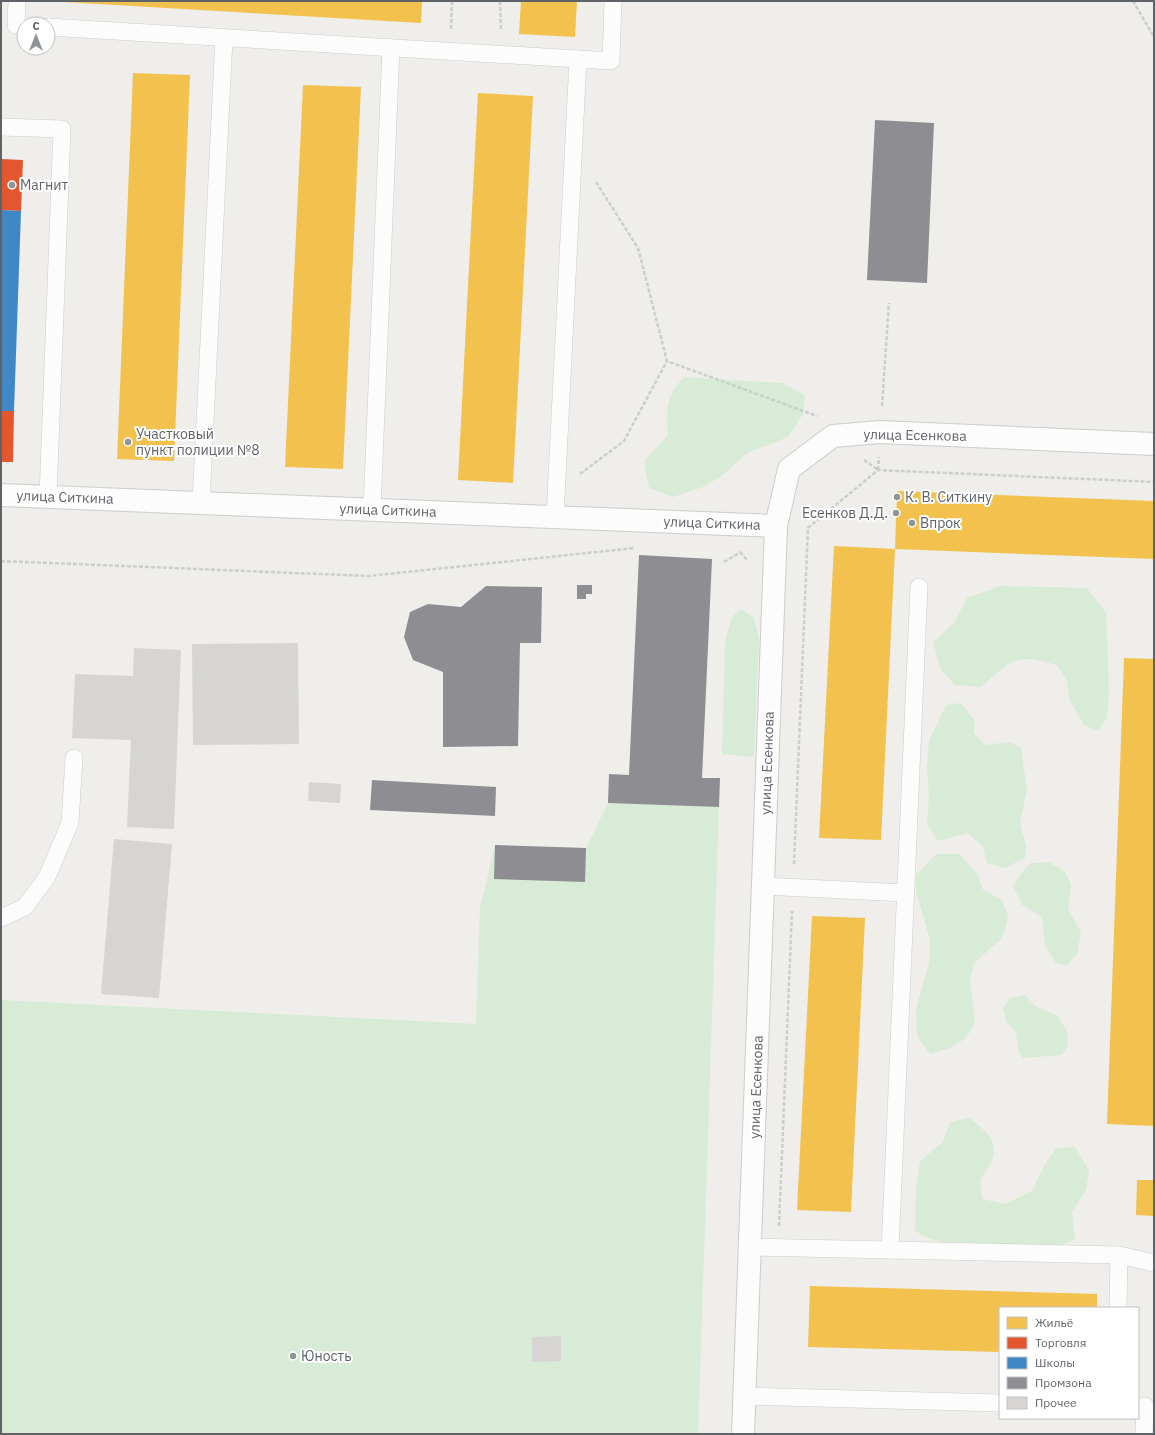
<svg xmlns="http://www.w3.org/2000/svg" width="1155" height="1435" viewBox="0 0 1155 1435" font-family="'IBM Plex Sans',sans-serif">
	<rect width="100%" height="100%" fill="#efeeea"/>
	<!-- green -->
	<g fill="#d8ebd6">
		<path d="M 684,377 L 782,383 L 805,395 L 803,414 L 788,437 L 747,453 L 723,475 L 703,487 L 673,497 L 649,488 L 644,461 L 668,435 C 666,409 666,396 684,377 Z"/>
		<path d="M 1000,586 L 1087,588 L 1106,613 L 1109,691 L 1107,718 L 1098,731 L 1084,725 L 1070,701 L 1067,681 L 1057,665 C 1014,653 1013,659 981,687 L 955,685 L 941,670 L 933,642 L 954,623 L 967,598 Z"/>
		<polygon points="741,609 754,618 759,638 754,757 722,754 725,642 732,617"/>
		<polygon points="961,703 975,721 974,733 985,745 1010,742 1021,748 1027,789 1020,823 1026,846 1025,858 1005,868 987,863 983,847 968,833 938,841 927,824 929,798 927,766 929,741 946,705"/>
		<polygon points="608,803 719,807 698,1434 1,1434 1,1000 476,1024 480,908 495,845 586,848"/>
		<polygon points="936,854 959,854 978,875 983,890 1002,900 1008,916 1005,929 1000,940 974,963 970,979 975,1023 966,1038 950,1048 930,1054 917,1036 916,1009 929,964 930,940 916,891 916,875"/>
		<polygon points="1049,862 1065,872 1071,884 1068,909 1081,932 1077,954 1067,965 1056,963 1045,946 1042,917 1022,905 1013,886 1023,871 1031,863"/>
		<polygon points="1025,995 1035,1006 1058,1016 1067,1032 1068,1045 1062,1055 1023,1058 1018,1051 1016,1033 1006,1021 1003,1008 1010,998"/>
		<path d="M 969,1118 C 998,1139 1002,1150 980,1180 L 982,1199 L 1005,1204 L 1032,1191 L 1044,1166 L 1056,1148 L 1075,1147 L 1089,1170 L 1086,1190 L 1072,1212 L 1075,1239 L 1062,1245 C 1026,1246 941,1254 915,1230 L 916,1186 L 920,1161 L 943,1142 L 950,1122 Z"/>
	</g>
	<!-- homes -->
	<g fill="#f2c14e">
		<polygon points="46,1 422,1 421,23"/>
		<polygon points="521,1 577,1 575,37 519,34"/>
		<polygon points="133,73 190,75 174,461 117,459"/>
		<polygon points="303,85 361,87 343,469 285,467"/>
		<polygon points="478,93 533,96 513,483 458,480"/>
		<polygon points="897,491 1154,501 1154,559 895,549 881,840 819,838 834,546 895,549"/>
		<polygon points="1124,658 1154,659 1154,1126 1107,1124"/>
		<polygon points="812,916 865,918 851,1212 797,1210"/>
		<polygon points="1137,1180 1154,1180 1154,1216 1136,1215"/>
		<polygon points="810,1286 1097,1294 1097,1308 1000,1308 1000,1352 808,1347"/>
	</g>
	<!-- shops -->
	<g fill="#e4572e">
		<polygon points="1,159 23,160 21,211 1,210"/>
		<polygon points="1,411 14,411 13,462 1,462"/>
	</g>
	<!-- schools -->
	<polygon fill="#3f88c5" points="1,210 21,211 14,411 1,411"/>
	<!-- industry -->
	<g fill="#8d8d92">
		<polygon points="875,120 934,123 927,283 867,280"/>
		<polygon points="639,555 712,559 702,778 720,778 719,807 608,803 609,774 629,775"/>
		<polygon points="577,585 592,585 592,594 586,594 586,599 577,599"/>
		<polygon points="486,586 542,587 541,643 520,643 518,746 443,747 443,672 413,660 404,637 410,612 428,604 461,607"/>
		<polygon points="372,780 496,787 495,816 370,810"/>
		<polygon points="495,845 586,848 585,882 494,879"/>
	</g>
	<!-- building -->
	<g fill="#d6d5d3">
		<polygon points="298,643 299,744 193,745 192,644"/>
		<polygon points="134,648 181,650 174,829 127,827 131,740 72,738 75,674 133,676"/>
		<polygon points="309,782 341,784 340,803 308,801"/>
		<polygon points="114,839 172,844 159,998 101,994"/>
		<polygon points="561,1336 561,1361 532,1362 532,1337"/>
	</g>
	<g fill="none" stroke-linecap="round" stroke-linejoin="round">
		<defs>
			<g id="service">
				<polyline points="16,25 17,1"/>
				<polyline points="48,27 611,61 613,1"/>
				<polyline points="1,127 62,129 48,497"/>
				<polyline points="201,503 224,38"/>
				<polyline points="372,509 391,48"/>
				<polyline points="555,517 578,59"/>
				<polyline points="763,886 905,893"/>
				<polyline points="1,918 25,907 47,877 70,823 74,758"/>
				<polyline points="750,1247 1119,1255 1154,1263"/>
				<polyline points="890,1250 919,587"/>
				<polyline points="1118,1308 1119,1255"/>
				<polyline points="744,1396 1000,1403"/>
				<polyline points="1144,1434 1145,1406"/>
			</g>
			<g id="minor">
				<polyline points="1,495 776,526"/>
				<polyline points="743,1434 776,526 789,469 833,436 880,432 1154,444"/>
			</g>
		</defs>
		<!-- service casing -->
		<use href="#service" stroke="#cbcccc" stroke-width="18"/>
		<!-- minor casing -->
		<use href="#minor" stroke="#cbcccc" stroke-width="24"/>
		<!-- path -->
		<g stroke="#cacfcc" stroke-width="2.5" stroke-dasharray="4 2" stroke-linecap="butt">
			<polyline points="500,1 501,30"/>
			<polyline points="1133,1 1154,37"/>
			<polyline points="451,29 452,1"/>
			<polyline points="596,182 638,248 667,361 817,416"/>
			<polyline points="882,406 889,303"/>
			<polyline points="864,460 878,470"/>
			<polyline points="878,470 879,457"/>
			<polyline points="580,474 624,441 667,361"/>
			<polyline points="740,552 748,561"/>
			<polyline points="1,561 369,576 635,548"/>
			<polyline points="724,562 741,552"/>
			<polyline points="794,864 808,528 878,470 1154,482"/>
			<polyline points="779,1226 792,911"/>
		</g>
		<!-- service -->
		<use href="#service" stroke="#fdfcfc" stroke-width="17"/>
		<!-- minor -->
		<use href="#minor" stroke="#fdfcfc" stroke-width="22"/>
	</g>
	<!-- markers -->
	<g fill="#919496" stroke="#fff" stroke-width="1.5">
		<circle cx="12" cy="185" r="4"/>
		<circle cx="128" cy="442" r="4"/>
		<circle cx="897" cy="497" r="4"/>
		<circle cx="896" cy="513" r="4"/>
		<circle cx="912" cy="523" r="4"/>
		<circle cx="293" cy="1356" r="4"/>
	</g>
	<g text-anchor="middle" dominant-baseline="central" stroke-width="4" stroke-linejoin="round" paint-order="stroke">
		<!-- poi labels -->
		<g font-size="14" fill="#5f6368" stroke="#fff" text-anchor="start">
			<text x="20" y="185">Магнит</text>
			<text x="136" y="434">Участковый<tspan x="136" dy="16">пункт полиции №8</tspan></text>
			<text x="905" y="497">К. В. Ситкину</text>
			<text x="888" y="513" text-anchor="end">Есенков Д.Д.</text>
			<text x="920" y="523">Впрок</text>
			<text x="301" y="1356">Юность</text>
		</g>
		<!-- street labels -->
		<g font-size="14" fill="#5f6368" stroke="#fff">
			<text transform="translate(915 435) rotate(1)">улица Есенкова</text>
			<text transform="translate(65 497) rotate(2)">улица Ситкина</text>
			<text transform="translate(388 510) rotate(2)">улица Ситкина</text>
			<text transform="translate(712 523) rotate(2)">улица Ситкина</text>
			<text transform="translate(767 763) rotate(-88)">улица Есенкова</text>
			<text transform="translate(756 1087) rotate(-88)">улица Есенкова</text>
		</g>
	</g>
	<!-- border -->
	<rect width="1155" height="1435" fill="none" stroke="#5f6368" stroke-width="4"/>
	<!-- legend -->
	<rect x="999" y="1307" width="140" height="112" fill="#ffffff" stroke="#bfc1c3"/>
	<rect x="1007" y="1317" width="20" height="12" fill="#f2c14e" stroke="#bfc1c3"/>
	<text x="1035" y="1327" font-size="12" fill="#5f6368">Жильё</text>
	<rect x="1007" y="1337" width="20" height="12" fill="#e4572e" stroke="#bfc1c3"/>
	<text x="1035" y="1347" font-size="12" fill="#5f6368">Торговля</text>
	<rect x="1007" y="1357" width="20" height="12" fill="#3f88c5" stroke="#bfc1c3"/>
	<text x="1035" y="1367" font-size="12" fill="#5f6368">Школы</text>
	<rect x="1007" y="1377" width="20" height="12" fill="#8d8d92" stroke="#bfc1c3"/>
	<text x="1035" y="1387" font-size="12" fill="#5f6368">Промзона</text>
	<rect x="1007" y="1397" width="20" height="12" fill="#d6d5d3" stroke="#bfc1c3"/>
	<text x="1035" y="1407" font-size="12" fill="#5f6368">Прочее</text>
	<!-- north arrow -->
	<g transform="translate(36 36)"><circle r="19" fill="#ffffff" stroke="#bfc1c3"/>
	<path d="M0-3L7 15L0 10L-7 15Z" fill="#919496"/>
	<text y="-6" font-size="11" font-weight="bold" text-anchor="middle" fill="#5f6368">С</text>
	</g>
</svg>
